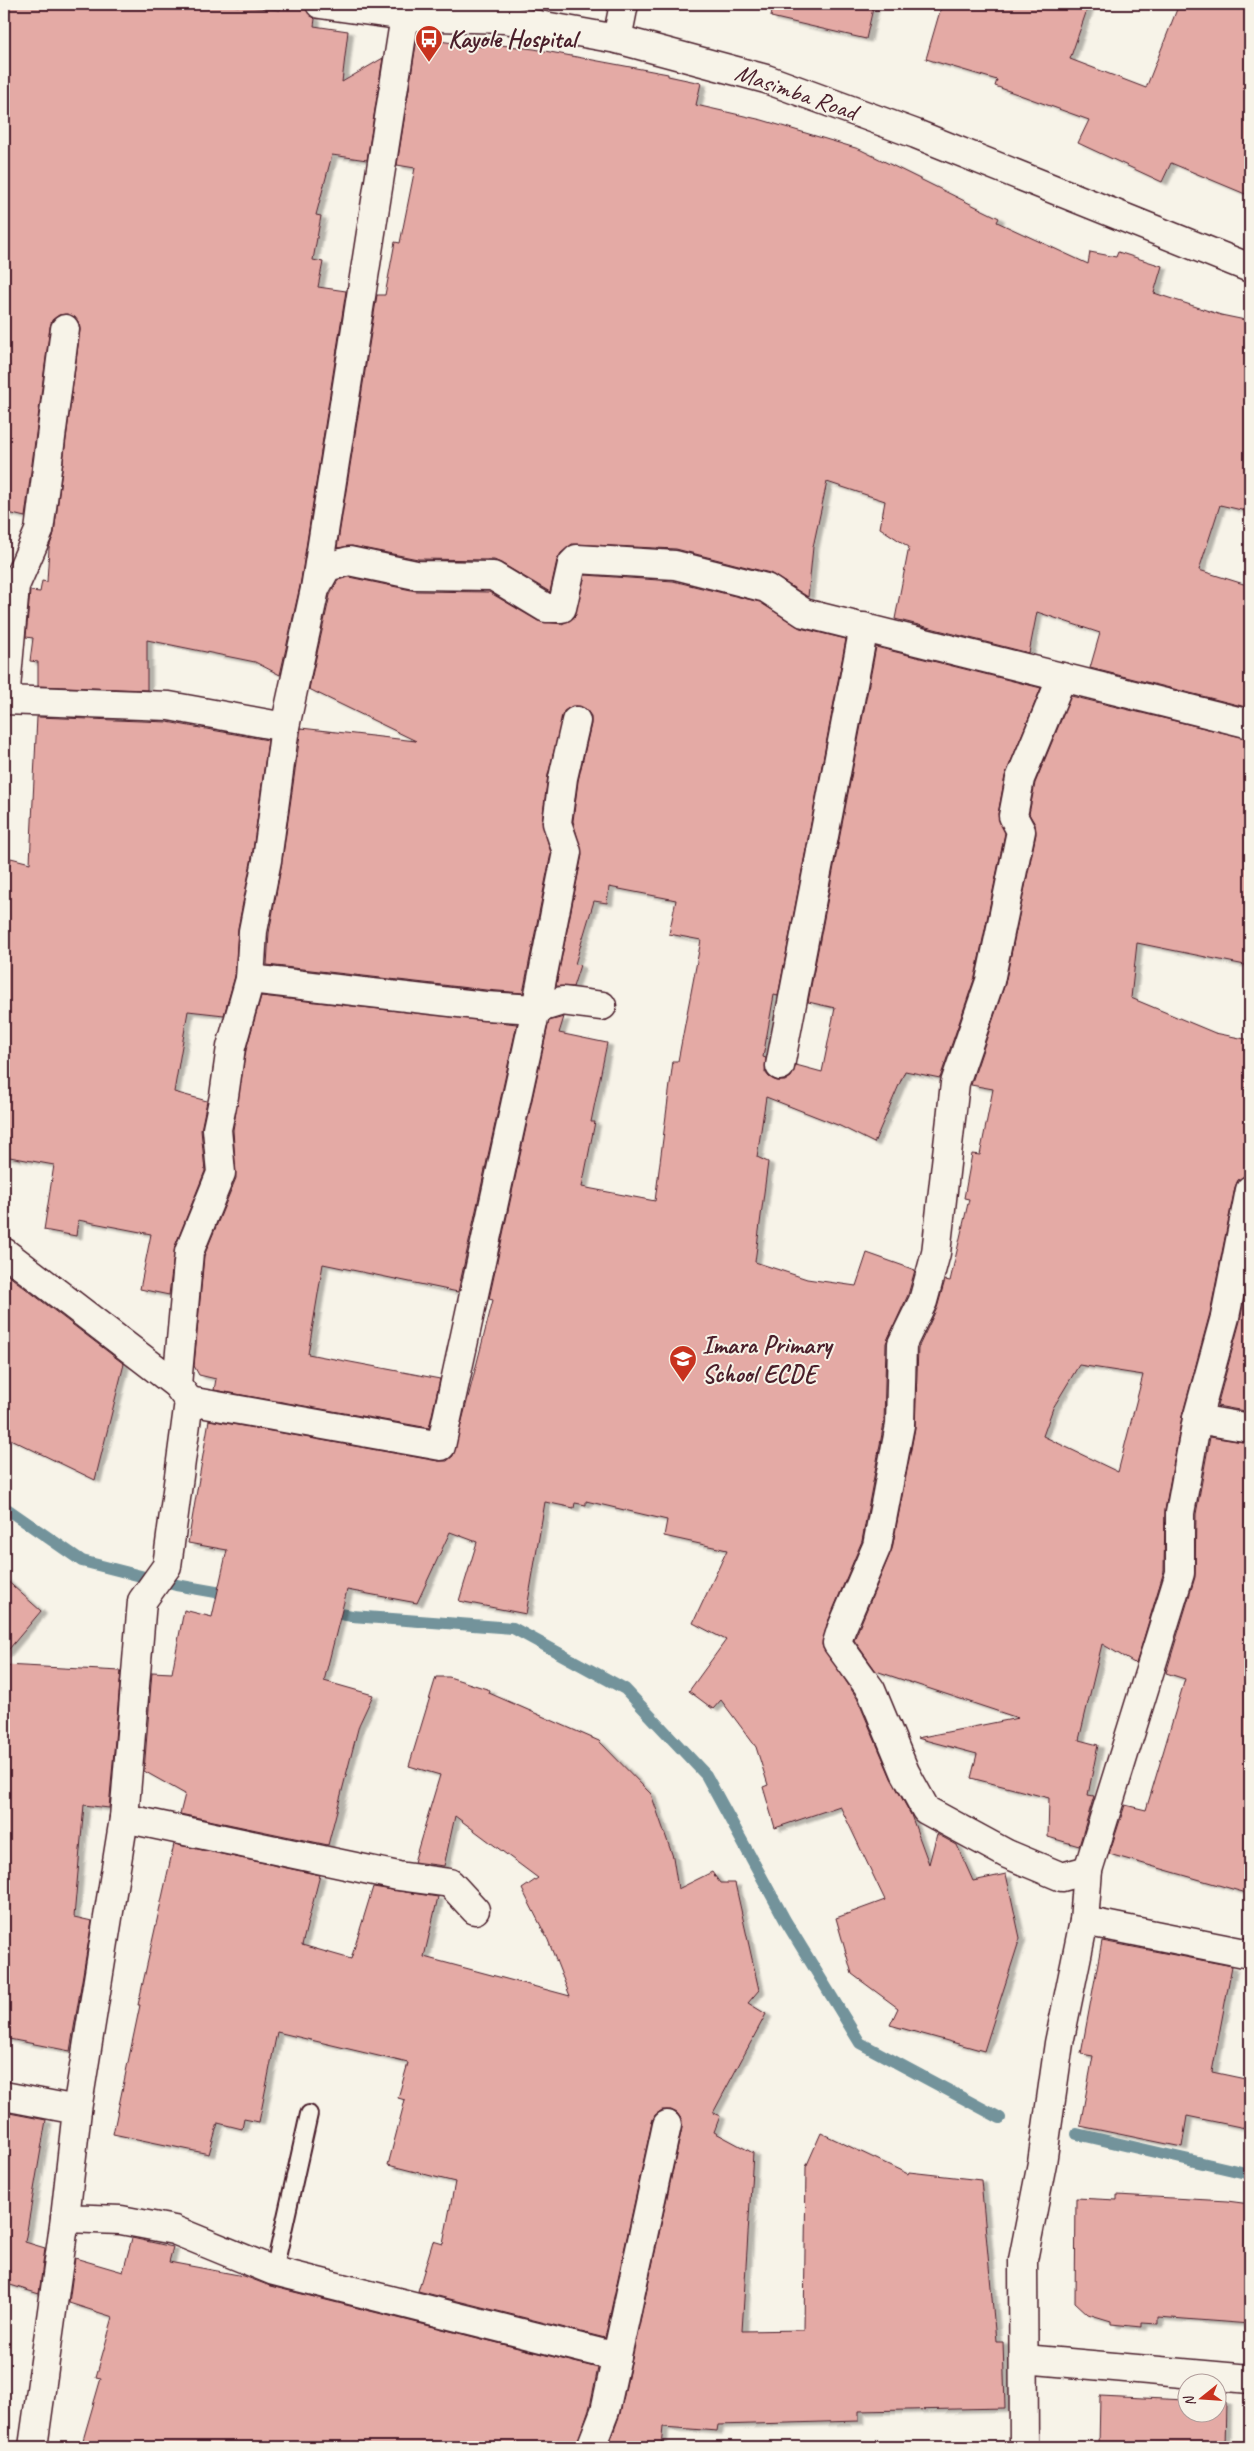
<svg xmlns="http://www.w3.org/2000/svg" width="1254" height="2451" viewBox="0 0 1254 2451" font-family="Caveat,sans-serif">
	<defs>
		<filter id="shadow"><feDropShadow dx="5.5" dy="3" stdDeviation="1" flood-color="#0004"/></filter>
	</defs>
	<rect width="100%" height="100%" fill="#f7f3e8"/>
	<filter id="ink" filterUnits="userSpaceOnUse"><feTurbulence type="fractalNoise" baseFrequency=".02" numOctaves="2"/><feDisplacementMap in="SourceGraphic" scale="10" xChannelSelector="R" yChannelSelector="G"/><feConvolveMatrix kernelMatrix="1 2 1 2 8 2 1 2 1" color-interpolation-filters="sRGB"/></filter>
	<g filter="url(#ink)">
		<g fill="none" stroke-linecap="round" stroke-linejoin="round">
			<!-- stream -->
			<g stroke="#73939b" stroke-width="12">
				<polyline points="4,1507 82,1561 176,1585 233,1595"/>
				<polyline points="324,1611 352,1616 513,1628 625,1689 706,1775 785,1920 860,2043 1000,2118"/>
				<polyline points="1077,2134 1250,2174"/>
			</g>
		</g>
		<!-- building -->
		<g fill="#e4aaa5" stroke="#4a1f2b" fill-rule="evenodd" filter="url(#shadow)">
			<polygon points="4,4 218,4 280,10 283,4 305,4 306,10 315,19 314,26 348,31 342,82 383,58 367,160 332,155 316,215 321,216 313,260 323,262 318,287 346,291 300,586 280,675 255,662 147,640 147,690 38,686 38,662 30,661 33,638 26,637 30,591 40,592 42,581 47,582 49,548 54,533 80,330 79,323 75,317 67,314 59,315 52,320 50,327 25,517 4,512"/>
			<polygon points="773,4 874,4 866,39 771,17"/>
			<polygon points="942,4 1089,4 1070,59 1146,88 1179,4 1250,4 1250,196 1171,163 1162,182 1078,143 1089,120 995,86 997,80 926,59"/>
			<polygon points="417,38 483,47 484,43 534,49 668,74 668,76 701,83 696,105 762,120 859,149 999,218 997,222 1088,264 1090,252 1116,257 1118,252 1162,266 1154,293 1221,315 1250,321 1250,512 1220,505 1199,570 1250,586 1250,708 1090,668 1100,633 1037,612 1029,653 895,619 909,547 880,528 885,501 827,482 813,547 808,597 770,573 676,549 572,544 561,553 557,560 550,592 501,563 494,560 418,559 352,546 337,548 377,295 385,295 395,242 400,243 415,168 397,165"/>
			<polygon points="585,575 673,581 760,602 800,628 846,639 778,996 774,995 763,1057 766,1058 765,1072 769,1077 777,1081 785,1081 791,1077 796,1065 822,1072 835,1008 808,1002 876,647 1041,688 1005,776 998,814 1005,833 975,977 940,1078 905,1071 874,1143 840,1126 766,1097 757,1157 768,1162 755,1262 807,1279 856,1286 867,1253 915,1270 908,1295 886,1343 884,1423 862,1541 827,1624 822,1645 857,1698 891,1778 911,1815 929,1864 937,1834 957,1845 973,1881 1006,1874 1020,1938 984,2051 890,2025 898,2008 852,1974 836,1918 885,1900 840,1806 775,1828 763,1787 768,1785 756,1747 721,1700 713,1709 689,1691 726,1640 693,1623 727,1550 664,1536 667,1520 586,1501 586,1505 575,1503 574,1508 545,1502 526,1614 459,1601 477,1542 450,1532 417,1603 347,1590 324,1681 373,1695 359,1725 328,1845 180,1814 185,1794 144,1771 152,1672 172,1673 184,1610 212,1617 227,1550 188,1543 209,1420 438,1461 447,1461 453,1456 493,1300 489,1299 549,1021 564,1017 559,1033 607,1043 591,1122 595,1122 582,1187 655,1201 673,1061 678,1061 701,940 669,934 676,900 609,887 607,903 594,901 575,964 580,965 573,987 556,986 582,855 573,821 578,781 591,724 591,716 586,709 580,706 572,706 564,711 548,775 542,821 551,853 523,993 486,990 267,965 269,933 282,862 301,728 416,741 309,689 330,595 338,580 349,577 416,591 489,592 538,621 562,624 574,617"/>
			<path d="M 1071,696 L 1250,739 L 1250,966 L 1137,943 L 1131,998 L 1215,1033 L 1250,1040 L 1250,1160 L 1244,1176 L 1238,1180 L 1235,1187 L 1210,1313 L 1182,1416 L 1165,1510 L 1164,1571 L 1136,1664 L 1102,1644 L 1079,1740 L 1098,1745 L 1088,1795 L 1094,1796 L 1079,1846 L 1048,1837 L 1049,1798 L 971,1778 L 977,1754 L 917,1738 L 1018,1718 L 876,1671 L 854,1640 L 892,1549 L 915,1428 L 918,1348 L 937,1308 L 945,1280 L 950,1281 L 969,1199 L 964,1198 L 972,1154 L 980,1155 L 993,1089 L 971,1085 L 1005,984 L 1036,834 L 1035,824 L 1029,814 L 1035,783 ZM 1079,1365 L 1143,1375 L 1118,1472 L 1043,1436 L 1053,1408 Z"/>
			<polygon points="37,717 167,722 268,740 252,857 238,928 235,976 224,1015 188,1011 174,1092 207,1101 201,1130 205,1171 175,1246 169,1295 140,1289 151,1234 78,1220 76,1236 44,1230 54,1165 4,1156 4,887 11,858 30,863"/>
			<polygon points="261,996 517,1024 458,1292 323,1264 308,1354 440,1379 429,1428 214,1390 216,1379 199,1375 194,1366 204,1256 236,1178 233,1130 246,1050"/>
			<polygon points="1250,1270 1250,1412 1217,1406 1240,1321"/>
			<polygon points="4,1272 124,1364 95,1480 4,1436"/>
			<polygon points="1210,1437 1250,1443 1250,1894 1109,1854 1125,1805 1146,1810 1185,1679 1166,1673 1195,1577 1196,1514"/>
			<polygon points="4,1578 41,1611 4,1655"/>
			<polygon points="4,1665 121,1671 109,1808 84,1805 74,1917 92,1921 70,2051 4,2038"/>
			<polygon points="436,1677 449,1677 490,1690 489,1693 599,1741 651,1794 673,1857 678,1889 712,1872 720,1883 735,1883 759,1990 748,2003 766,2014 713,2113 720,2116 714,2132 753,2153 742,2331 804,2330 806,2167 821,2133 908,2174 909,2172 981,2180 996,2341 1003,2341 1005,2408 859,2411 859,2421 718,2425 717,2431 663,2427 661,2447 608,2447 620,2414 682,2128 682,2120 677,2113 671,2110 662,2110 655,2115 652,2122 605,2338 418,2291 433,2241 443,2244 455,2182 388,2165 405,2100 398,2098 408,2063 277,2032 259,2122 244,2119 242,2129 218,2123 209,2154 113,2134 140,2005 138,2005 174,1844 320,1875 302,1945 351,1959 373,1887 438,1897 424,1957 570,1996 548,1940 522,1889 538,1878 455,1816 444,1866 414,1862 440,1775 409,1766"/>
			<polygon points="1102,1941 1232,1966 1212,2072 1250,2080 1250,2129 1187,2116 1182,2147 1080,2126 1093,2056 1081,2054"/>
			<polygon points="4,2112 46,2120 25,2242 45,2248 39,2294 4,2283"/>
			<polygon points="1117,2195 1227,2201 1250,2204 1250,2324 1158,2317 1158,2324 1142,2323 1142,2327 1111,2324 1111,2321 1088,2314 1075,2302 1076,2198 1117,2200"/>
			<polygon points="132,2238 173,2247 169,2262 244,2276 270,2286 598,2368 590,2406 576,2447 81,2447 101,2378 96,2377 113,2317 69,2303 75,2258 123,2272"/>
			<polygon points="1100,2396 1186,2400 1186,2414 1216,2414 1216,2401 1226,2402 1225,2447 1099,2447"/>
		</g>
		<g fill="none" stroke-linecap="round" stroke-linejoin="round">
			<defs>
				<polyline id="lane" points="274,2271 309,2114"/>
				<g id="street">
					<polyline points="617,39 624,4"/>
					<polyline points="315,589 327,567 349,561 416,575 493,576 546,608 562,608 572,564 577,559 675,565 766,588 804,613 1250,724"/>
					<polyline points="1062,677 1020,779 1013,816 1021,831 990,981 955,1083 936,1253 923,1301 902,1344 900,1425 877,1546 841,1630 837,1643 871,1690 905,1772 926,1810 1007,1854 1062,1877 1088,1870"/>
					<polyline points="4,700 169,706 285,727"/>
					<polyline points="5,700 15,586 39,531 65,329"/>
					<polyline points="250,979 485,1006 536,1009 562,1001 602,1006"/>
					<polyline points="780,1066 864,627"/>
					<polyline points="4,1252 177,1385"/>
					<polyline points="189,1401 441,1446 536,1009 567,852 557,823 563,778 576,721"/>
					<polyline points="1197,1419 1250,1428"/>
					<polyline points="124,1818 398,1876 450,1883 475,1910"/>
					<polyline points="1084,1921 1250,1954"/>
					<polyline points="4,2096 77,2110 65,2218 121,2220 174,2230 274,2271 617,2357"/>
					<polyline points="77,2110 124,1818 142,1601 167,1566 189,1401 177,1385 189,1252 221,1173 217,1129 224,1096 231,1047 250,979 253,931 267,860 285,727 315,589 405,16"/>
					<polyline points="1024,2359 1250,2379"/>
					<polyline points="33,2447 65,2218"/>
					<polyline points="591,2447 605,2411 667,2125"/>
					<polyline points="1024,2447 1023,2260 1042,2163 1059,2043 1084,1921 1088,1870 1180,1573 1180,1513 1197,1419 1225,1317 1250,1190"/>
				</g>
				<polyline id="secondary" points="320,4 405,16 505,19 617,39 766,79 916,134 1250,268"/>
			</defs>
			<!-- lane casing -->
			<use href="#lane" stroke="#4a1f2b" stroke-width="20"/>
			<!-- street casing -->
			<use href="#street" stroke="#4a1f2b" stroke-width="31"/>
			<!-- secondary casing -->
			<use href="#secondary" stroke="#4a1f2b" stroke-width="31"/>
			<!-- lane -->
			<use href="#lane" stroke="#f7f3e8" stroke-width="16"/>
			<!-- street -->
			<use href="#street" stroke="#f7f3e8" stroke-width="28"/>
			<!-- secondary -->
			<use href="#secondary" stroke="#f7f3e8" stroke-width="28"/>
		</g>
	</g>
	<!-- icons -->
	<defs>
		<symbol id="bus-pin" viewBox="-11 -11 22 30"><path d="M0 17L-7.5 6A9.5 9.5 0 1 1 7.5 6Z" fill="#c8321e" stroke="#f7f3e8"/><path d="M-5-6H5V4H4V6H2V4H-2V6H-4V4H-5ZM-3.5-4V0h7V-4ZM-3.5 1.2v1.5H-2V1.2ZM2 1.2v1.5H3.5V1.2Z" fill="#fff"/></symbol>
		<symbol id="school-pin" viewBox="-11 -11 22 30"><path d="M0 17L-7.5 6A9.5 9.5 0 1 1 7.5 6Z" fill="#c8321e" stroke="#f7f3e8"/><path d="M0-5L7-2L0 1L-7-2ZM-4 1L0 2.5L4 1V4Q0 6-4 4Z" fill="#fff"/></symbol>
	</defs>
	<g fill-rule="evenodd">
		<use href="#bus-pin" x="413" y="23" width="32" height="43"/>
		<use href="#school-pin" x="667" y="1343" width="32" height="43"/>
	</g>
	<g text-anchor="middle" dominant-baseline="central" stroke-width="4" stroke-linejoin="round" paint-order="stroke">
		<!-- poi labels -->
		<g font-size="25" font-weight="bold" fill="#4a1f2b" stroke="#f7f3e8" text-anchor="start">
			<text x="448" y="39">Kayole Hospital</text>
			<text x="702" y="1345">Imara Primary<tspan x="702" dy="29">School ECDE</tspan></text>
		</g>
		<!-- street labels -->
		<g font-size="25" fill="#4a1f2b" stroke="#f7f3e8">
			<text transform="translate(796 92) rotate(19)">Masimba Road</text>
		</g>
	</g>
	<!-- margin -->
	<rect width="1254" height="2451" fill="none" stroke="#f7f3e8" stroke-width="20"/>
	<rect x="10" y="10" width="1234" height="2431" fill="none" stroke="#4a1f2b" stroke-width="2" filter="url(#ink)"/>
	<!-- north arrow -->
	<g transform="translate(1202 2398) rotate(253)"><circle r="24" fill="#f7f3e8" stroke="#b29e9c"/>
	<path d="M0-4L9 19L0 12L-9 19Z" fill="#c8321e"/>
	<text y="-8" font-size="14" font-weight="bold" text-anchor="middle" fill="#4a1f2b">N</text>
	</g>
</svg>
